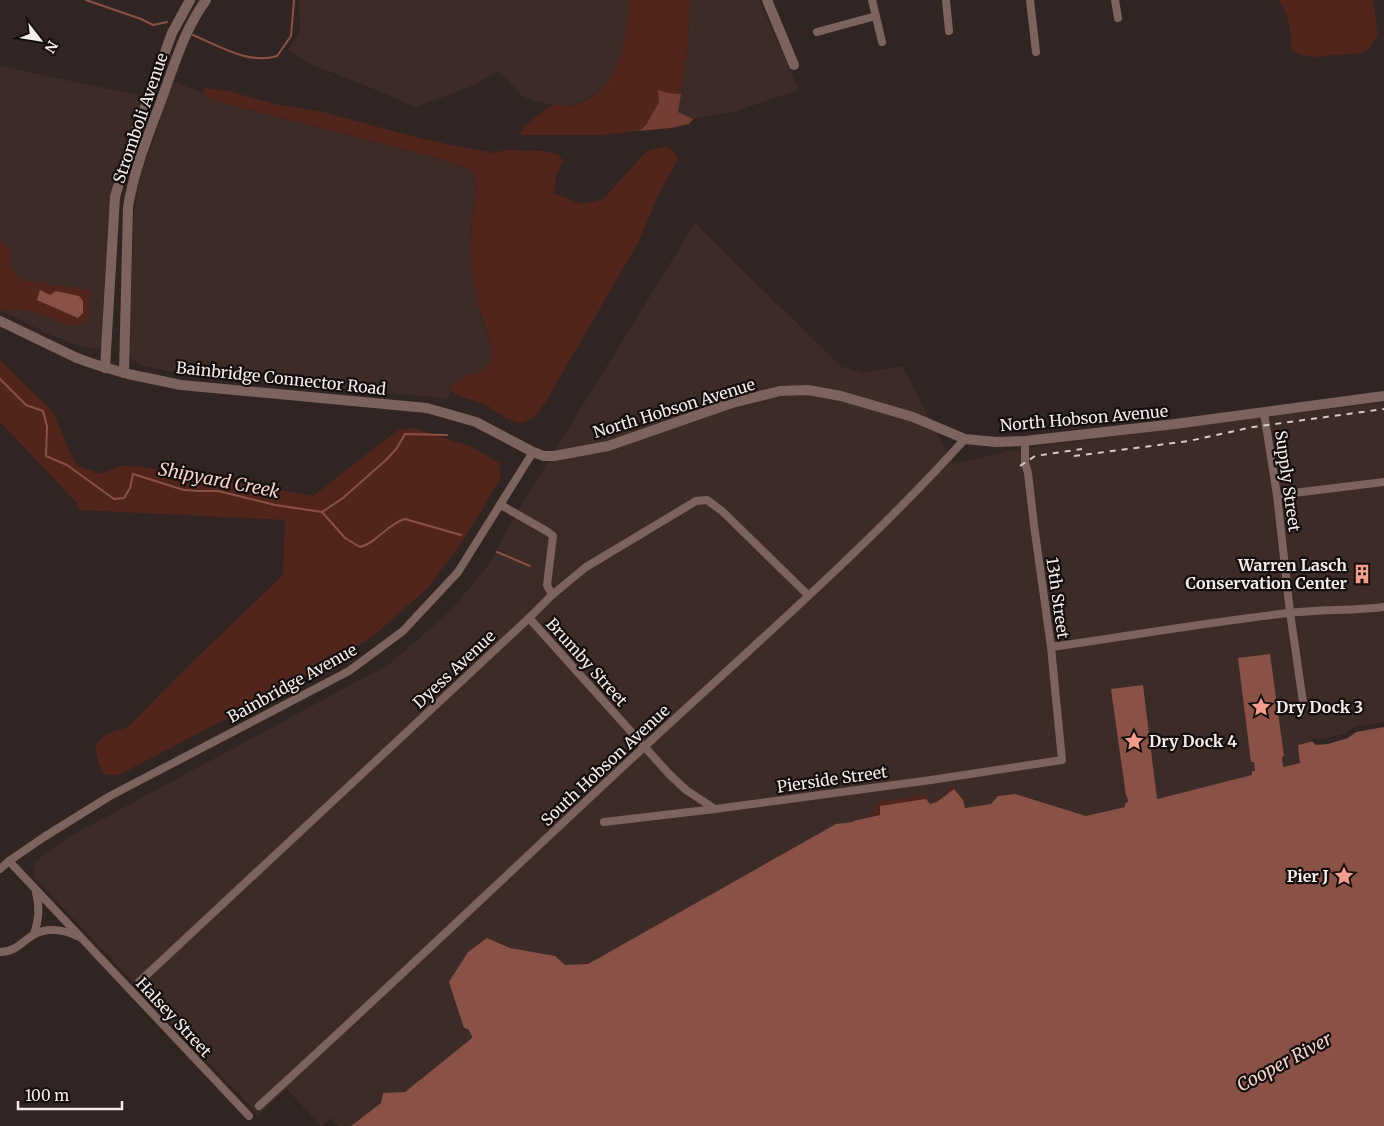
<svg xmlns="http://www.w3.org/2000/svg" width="1384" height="1126" viewBox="0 0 1384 1126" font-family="Merriweather,serif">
	<rect width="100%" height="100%" fill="#302522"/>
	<!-- built -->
	<g fill="#3d2b27">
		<polygon points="299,0 629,0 628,20 624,47 621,59 614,73 603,88 586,100 569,106 553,105 536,101 522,96 499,71 470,87 415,107 379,91 308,63 288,50 300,32"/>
		<polygon points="690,0 759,0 799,90 733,112 693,119 678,112 685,59 687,57"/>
		<polygon points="0,66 143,96 113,182 110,208 104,342 100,347 93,349 82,347 48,334 0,310"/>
		<polygon points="174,82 203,93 207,96 220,102 440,159 468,168 474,172 476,191 470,234 473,279 480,316 492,347 492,360 485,370 471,375 450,390 448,400 432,397 192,376 144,366 132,359 129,352 134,212 137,194 143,168"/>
		<polygon points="695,223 840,366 863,373 902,366 953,464 1018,449 1384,402 1384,724 1346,736 1318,743 1314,741 1298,745 1300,763 1252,772 1253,775 1157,799 1112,689 1126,796 1127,796 1128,802 1125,803 1125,807 1086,816 1015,794 998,796 991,804 964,808 963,800 954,789 941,799 940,829 880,806 881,815 837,825 588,964 468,1029 472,1036 472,1038 405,1092 383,1095 381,1103 351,1126 338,1126 331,1118 321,1126 287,1089 258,1115 35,878 33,863 69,837 391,663 450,611 487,567 514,517"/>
	</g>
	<!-- green -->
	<g fill="#51241c">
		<path d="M 629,0 L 690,0 L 687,58 L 685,59 L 681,94 L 669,93 L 659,102 L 646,125 L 639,131 L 603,135 L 520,135 C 521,132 523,127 526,125 C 530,121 549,106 554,105 C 559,104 565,107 570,106 C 619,96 627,41 629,0 Z"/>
		<path d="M 1278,0 L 1373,0 L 1378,34 L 1371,47 L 1362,53 L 1313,57 L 1298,54 L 1292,50 C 1290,32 1290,14 1278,0 Z"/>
		<path d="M 204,88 L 228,91 L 279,105 L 323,112 L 423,139 L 472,149 L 494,153 L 505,150 L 541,151 L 558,154 L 563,161 L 556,177 L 554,193 L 581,204 L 603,199 L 647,151 L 666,146 L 674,152 L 678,159 L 658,196 L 638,243 L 545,403 C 540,410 534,419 525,422 C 512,426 497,411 486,405 C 474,399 460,399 450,390 C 457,372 484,378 491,360 C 496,349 479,313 476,298 C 472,277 469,254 471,233 C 472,212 479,193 474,172 L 468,168 L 440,159 L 220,102 L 207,97 L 203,93 Z"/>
		<path d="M 0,238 L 11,251 L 9,265 L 19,278 L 24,280 L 90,290 C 91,298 91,306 89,314 C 83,338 50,316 35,312 C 24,309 11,311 0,310 Z"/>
		<polygon points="0,360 54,413 69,450 77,465 101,474 124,465 172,471 313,496 398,430 414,428 472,447 499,463 501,477 482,510 462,542 427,589 372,637 304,678 119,775 105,775 99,764 95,745 107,734 128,727 185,669 283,575 285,520 79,510 77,503 0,422"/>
		<polygon points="952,786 963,800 964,805 880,811 881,815 870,817 879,802 926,795 927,799 931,804 937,802 941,796 943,805 947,804 946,792"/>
	</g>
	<!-- forest -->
	<polygon fill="#743e34" points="658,90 669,93 681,94 678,112 693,119 689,124 671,128 639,131 646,125 659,102"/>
	<!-- water -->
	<g fill="#8a5247">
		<polygon points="40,290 50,295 56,291 79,296 83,301 83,313 78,318 37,300"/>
		<polygon points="1270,654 1284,756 1282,757 1283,767 1300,763 1298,745 1314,741 1318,743 1346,736 1357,728 1384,724 1384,1126 351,1126 381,1103 383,1093 405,1092 472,1038 472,1036 468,1029 464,1028 449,982 468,952 487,938 510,948 555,956 565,965 588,964 836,824 853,822 853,821 880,815 880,806 926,799 930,804 937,802 954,789 963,800 965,808 991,804 998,796 1015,794 1086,816 1125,807 1125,803 1128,802 1127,796 1126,796 1111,689 1143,685 1157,799 1252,775 1252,771 1255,771 1254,762 1251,762 1238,658"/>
	</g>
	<!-- pier -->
	<polygon fill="#302522" points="1384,722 1384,727 1356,732 1348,738 1328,744 1316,745 1312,741 1311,739 1313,738 1318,740 1345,734 1356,726"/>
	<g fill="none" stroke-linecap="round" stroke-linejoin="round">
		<!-- stream -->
		<g stroke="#8a5247" stroke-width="2">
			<polyline points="86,0 141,19 153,25 167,22"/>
			<path d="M 193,35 C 219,46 249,65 277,56 L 291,36 L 294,0"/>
			<path d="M 0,379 L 26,405 L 43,411 L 47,426 L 46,456 L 67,465 L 114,499 L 124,498 L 130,488 L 133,474 L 184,490 L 198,491 L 218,491 L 275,505 L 322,512 L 345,538 L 360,547 C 377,543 387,524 405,519 L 461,535"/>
			<polyline points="322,512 343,498 387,459 397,448 405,434 447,435"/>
			<polyline points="497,552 530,566"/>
		</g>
		<!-- minor -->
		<g stroke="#7d635d" stroke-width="8">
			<polyline points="872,0 882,42"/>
			<polyline points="946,0 949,31"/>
			<polyline points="1030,0 1036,52"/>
			<polyline points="1115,0 1118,18"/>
			<polyline points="817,32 876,16"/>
			<polyline points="1264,413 1277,495 1290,612 1303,702"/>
			<polyline points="1277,495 1384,482"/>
			<polyline points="501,505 548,532 553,536 547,585 552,595"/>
			<polyline points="529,618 669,774 686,790 715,809"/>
			<path d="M 1051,647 C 1130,636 1209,622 1289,613 C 1321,609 1353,611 1384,607"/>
			<polyline points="604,822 715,809 931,780 1062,760 1051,647 1034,525 1028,473 1025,463 1025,441"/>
			<polyline points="9,861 249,1116"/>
			<polyline points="0,869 9,861 44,837 110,796 349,671 403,631 458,572 533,452"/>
			<path d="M 34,934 C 39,920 40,907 36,893"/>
			<path d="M 0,952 C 16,952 22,941 35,934 C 47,927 65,930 77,936"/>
			<polyline points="139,982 529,618 552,595 586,567 696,501 707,500 722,511 808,595"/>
			<path d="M 259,1106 C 393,984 523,859 656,736 C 761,639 869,545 965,439"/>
		</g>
		<!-- tertiary -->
		<g stroke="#7d635d" stroke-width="10">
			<polyline points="767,0 794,65"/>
			<polyline points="0,321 77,358 97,365 128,374 181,385 427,408 476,422 533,452 544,456 554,456 608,446 732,403 780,391 808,390 841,396 913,417 965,439 996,442 1025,441 1175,424 1384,396"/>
			<polyline points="105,368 115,197 126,159 172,33 190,0"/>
			<path d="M 124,373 L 128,207 C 134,170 148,136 161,101 C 174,66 184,30 206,0"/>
		</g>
		<!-- rail -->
		<g stroke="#d3cbc9" stroke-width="2" stroke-dasharray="6 6" stroke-linecap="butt">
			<polyline points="1074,456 1189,441 1253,427 1384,409"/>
			<polyline points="1020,466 1035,456 1082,449"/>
		</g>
	</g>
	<!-- icons -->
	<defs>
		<symbol id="building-bare" viewBox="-9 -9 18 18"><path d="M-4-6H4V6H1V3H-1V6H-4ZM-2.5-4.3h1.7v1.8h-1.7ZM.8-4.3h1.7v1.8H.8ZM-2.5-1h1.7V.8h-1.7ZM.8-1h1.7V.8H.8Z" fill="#f49d8c" stroke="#140f0e" stroke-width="2.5" paint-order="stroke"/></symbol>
		<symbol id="sight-bare" viewBox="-9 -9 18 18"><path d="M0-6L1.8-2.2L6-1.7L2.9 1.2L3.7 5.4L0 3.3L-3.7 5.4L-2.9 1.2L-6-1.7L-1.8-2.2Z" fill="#f49d8c" stroke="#140f0e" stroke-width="2.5" paint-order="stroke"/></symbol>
	</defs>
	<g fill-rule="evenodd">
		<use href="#building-bare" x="1348" y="560" width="28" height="28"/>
		<use href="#sight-bare" x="1247" y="693" width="28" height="28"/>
		<use href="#sight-bare" x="1120" y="727" width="28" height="28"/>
		<use href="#sight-bare" x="1330" y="862" width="28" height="28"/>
	</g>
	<g text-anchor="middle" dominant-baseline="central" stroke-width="4.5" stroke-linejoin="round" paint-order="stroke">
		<!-- street labels -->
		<g font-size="16" fill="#f4ecea" stroke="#140f0e">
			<text transform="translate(140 118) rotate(-71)">Stromboli Avenue</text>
			<text transform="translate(281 378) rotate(6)">Bainbridge Connector Road</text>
			<text transform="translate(674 408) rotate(-17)">North Hobson Avenue</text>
			<text transform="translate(1084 418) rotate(-5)">North Hobson Avenue</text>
			<text transform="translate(1288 481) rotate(82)">Supply Street</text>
			<text transform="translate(1058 598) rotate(82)">13th Street</text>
			<text transform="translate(587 662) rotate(48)">Brumby Street</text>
			<text transform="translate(454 669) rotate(-43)">Dyess Avenue</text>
			<text transform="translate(292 683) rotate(-29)">Bainbridge Avenue</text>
			<text transform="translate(605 765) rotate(-43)">South Hobson Avenue</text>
			<text transform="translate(832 779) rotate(-8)">Pierside Street</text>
			<text transform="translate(174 1017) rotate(47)">Halsey Street</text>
		</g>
		<!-- poi labels -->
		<g font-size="16" font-weight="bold" fill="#f4ecea" stroke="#140f0e" text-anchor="end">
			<text x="1347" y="565">Warren Lasch<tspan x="1347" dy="18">Conservation Center</tspan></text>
			<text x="1276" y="707" text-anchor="start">Dry Dock 3</text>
			<text x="1149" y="741" text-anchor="start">Dry Dock 4</text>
			<text x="1329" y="876">Pier J</text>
		</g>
		<!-- water labels -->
		<g font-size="18" font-style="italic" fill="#f7d2ca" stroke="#140f0e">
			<text transform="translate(219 480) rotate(11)">Shipyard Creek</text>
			<text transform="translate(1284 1062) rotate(-28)">Cooper River</text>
		</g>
	</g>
	<!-- north arrow -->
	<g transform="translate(40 40) rotate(121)" stroke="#140f0e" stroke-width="4" paint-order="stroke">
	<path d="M0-4L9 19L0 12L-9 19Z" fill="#f4ecea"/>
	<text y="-8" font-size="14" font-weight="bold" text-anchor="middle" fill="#f4ecea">N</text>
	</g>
	<!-- scale -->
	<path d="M18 1101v8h104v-8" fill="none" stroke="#f4ecea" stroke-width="2.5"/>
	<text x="25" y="1101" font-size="15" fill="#f4ecea" stroke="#140f0e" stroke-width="4" paint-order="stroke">100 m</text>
</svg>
